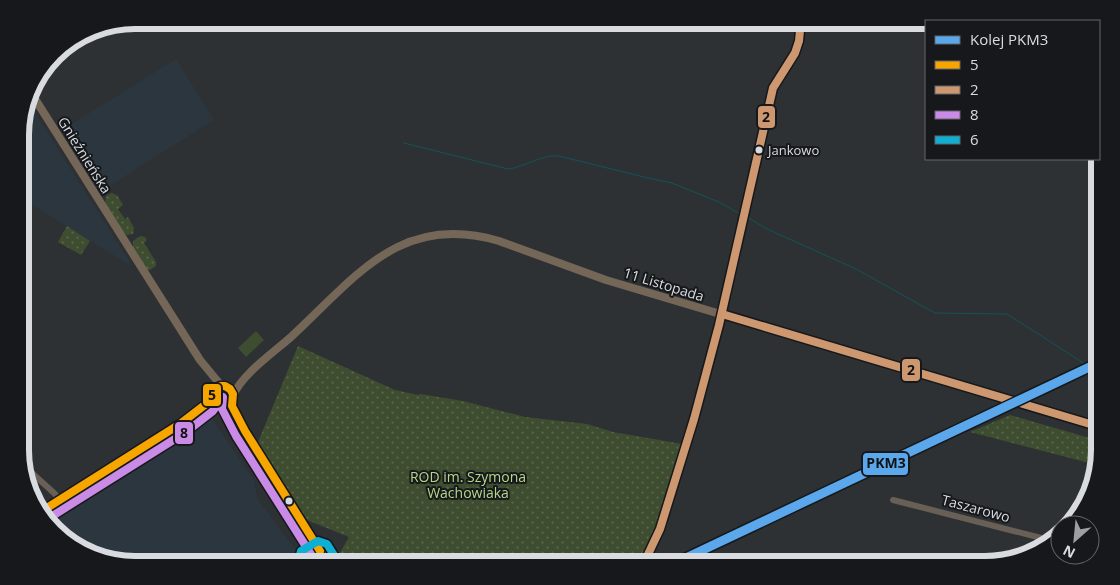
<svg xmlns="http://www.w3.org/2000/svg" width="1120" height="585" viewBox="0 0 1120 585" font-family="'Open Sans',sans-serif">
	<defs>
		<pattern id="grass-dots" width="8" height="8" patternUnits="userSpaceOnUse" patternTransform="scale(1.25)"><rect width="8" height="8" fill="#3e4d2f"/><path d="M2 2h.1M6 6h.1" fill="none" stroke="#59664d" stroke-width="1.8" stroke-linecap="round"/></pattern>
	</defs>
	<rect width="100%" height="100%" fill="#2e3133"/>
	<!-- built -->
	<g fill="#2c363f">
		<polygon points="176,59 214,120 103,190 98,189 73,151 78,139 70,125"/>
		<polygon points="27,100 131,264 131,266 20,197 20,126"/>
		<polygon points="207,416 210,416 253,479 258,500 307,565 134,565 83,553 45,519 116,473 116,472 190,425"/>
	</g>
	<!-- grass -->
	<g fill="url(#grass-dots)">
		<polygon points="111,193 117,195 123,205 118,209 125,219 128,217 134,228 133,234 127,235 123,232 105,203 106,196"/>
		<polygon points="67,226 90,241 81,255 58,242"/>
		<polygon points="141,236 145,237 147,240 144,243 156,262 156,266 150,270 146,270 133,248 133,241"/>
		<polygon points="298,346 395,390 418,395 420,394 463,401 525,417 587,424 613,432 682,444 650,543 638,565 336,565 334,563 349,537 307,520 258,442"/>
		<polygon points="1010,415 1100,441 1100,451 1097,465 970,432"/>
	</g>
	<!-- pitch -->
	<polygon fill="#3e4d2f" points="256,331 264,340 246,357 238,348"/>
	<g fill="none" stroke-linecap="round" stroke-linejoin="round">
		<!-- stream -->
		<g stroke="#10545b" stroke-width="1">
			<path d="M 404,143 L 508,169 C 525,167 542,154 559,156 L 648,178 L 672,183 L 719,202 L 740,214"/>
			<polyline points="747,217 767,229 856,269 935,313 1007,314 1085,364"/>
			<polyline points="1099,377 1100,377"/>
		</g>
		<!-- minor -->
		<g stroke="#686056" stroke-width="6">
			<polyline points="21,463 54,493 60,500"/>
			<polyline points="893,500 1053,541"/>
			<path d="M 643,565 C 661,535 669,498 680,466 C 720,342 743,214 773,88 L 795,53 L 799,41 L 801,20"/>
		</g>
		<!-- major -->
		<g stroke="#756758" stroke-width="8">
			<polyline points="30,91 200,360 219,383 231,391 232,406 245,431"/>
			<path d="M 223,386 C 216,387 212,392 213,399 L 218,405 L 226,406"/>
			<path d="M 233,396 C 241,375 274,352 291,337 C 356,277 400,212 499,241 L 606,280 L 1100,427"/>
			<polyline points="222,407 229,412 235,419"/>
			<polyline points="242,428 329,565"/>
			<polyline points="39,513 180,424 205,406 212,396"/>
		</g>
		<defs>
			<polyline id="bus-1" points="39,513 180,424 206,404 216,389 220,386 225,386 230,389 233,394 232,406 245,431 320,551"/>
			<g id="bus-2">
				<polyline points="722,314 1100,427"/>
				<polyline points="643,565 660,529 694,419 719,325 773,88 795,53 799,41 801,20"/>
			</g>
			<polyline id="bus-3" points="46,520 186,432 213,411 223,397 222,409 236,436 312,556"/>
			<polyline id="bus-4" points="302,565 299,558 301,551 318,541 327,544 337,560"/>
		</defs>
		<!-- bus-1 casing -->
		<use href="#bus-1" stroke="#16181b" stroke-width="11"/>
		<!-- bus-2 casing -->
		<use href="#bus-2" stroke="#16181b" stroke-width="11"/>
		<!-- bus-3 casing -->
		<use href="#bus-3" stroke="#16181b" stroke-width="11"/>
		<!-- bus-4 casing -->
		<use href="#bus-4" stroke="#16181b" stroke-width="11"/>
		<!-- bus-1 -->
		<use href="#bus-1" stroke="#f7a600" stroke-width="8"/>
		<!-- bus-2 -->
		<use href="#bus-2" stroke="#cd976f" stroke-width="8"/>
		<!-- bus-3 -->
		<use href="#bus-3" stroke="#ca8be6" stroke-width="8"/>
		<!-- bus-4 -->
		<use href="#bus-4" stroke="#0dafd3" stroke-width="8"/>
		<defs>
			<polyline id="rail-1" points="671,565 1100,362"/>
		</defs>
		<!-- rail-1 casing -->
		<use href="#rail-1" stroke="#16181b" stroke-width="12"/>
		<!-- rail-1 -->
		<use href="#rail-1" stroke="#5aa8eb" stroke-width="9"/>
	</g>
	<!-- markers -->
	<g fill="#d8dce0" stroke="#16181b" stroke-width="2">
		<circle cx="759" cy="150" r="4.5"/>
		<circle cx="289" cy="501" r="4.5"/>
	</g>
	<g text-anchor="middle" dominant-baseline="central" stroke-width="4" stroke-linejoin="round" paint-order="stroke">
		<!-- bus labels -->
		<g font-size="13" fill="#d8dce0" stroke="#16181b" text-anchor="start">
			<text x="768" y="150">Jankowo</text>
		</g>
		<!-- street labels -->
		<g font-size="14" fill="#d8dce0" stroke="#16181b">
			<text transform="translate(85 155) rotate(58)">Gnieźnieńska</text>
			<text transform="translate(664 284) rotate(17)">11 Listopada</text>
			<text transform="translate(976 508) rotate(15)">Taszarowo</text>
		</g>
		<!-- park labels -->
		<g font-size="14" fill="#b3d987" stroke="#16181b">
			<text x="468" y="476">ROD im. Szymona<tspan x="468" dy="16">Wachowiaka</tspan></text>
		</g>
	</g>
	<!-- crop -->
	<path d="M0 0H1120V585H0ZM135 29H985A106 106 0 0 1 1091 135V450A106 106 0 0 1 985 556H135A106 106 0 0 1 29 450V135A106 106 0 0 1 135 29Z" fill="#16181b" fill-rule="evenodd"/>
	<path fill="none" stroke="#d8dce0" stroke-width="6" d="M135 29H985A106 106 0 0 1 1091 135V450A106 106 0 0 1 985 556H135A106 106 0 0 1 29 450V135A106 106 0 0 1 135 29Z"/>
	<g stroke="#16181b" stroke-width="2">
		<rect x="757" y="105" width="19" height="24" rx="5" fill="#cd976f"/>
		<rect x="901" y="358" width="20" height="24" rx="5" fill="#cd976f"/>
		<rect x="202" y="383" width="20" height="24" rx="5" fill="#f7a600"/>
		<rect x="174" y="421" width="20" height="24" rx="5" fill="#ca8be6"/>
		<rect x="862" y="452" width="47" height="24" rx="5" fill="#5aa8eb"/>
	</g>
	<g font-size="14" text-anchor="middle" font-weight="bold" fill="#111">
		<text x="766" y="122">2</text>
		<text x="911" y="375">2</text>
		<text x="212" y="400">5</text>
		<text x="184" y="438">8</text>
		<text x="886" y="468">PKM3</text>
	</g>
	<!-- legend -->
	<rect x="925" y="20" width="175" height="140" fill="#16181b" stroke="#64666a"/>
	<rect x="935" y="36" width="25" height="8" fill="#5aa8eb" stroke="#64666a"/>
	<text x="970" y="45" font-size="15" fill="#d8dce0">Kolej PKM3</text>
	<rect x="935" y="61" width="25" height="8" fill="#f7a600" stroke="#64666a"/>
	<text x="970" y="70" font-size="15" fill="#d8dce0">5</text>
	<rect x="935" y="86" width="25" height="8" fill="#cd976f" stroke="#64666a"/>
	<text x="970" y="95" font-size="15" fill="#d8dce0">2</text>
	<rect x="935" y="111" width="25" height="8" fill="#ca8be6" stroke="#64666a"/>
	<text x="970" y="120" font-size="15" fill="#d8dce0">8</text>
	<rect x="935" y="136" width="25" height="8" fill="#0dafd3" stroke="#64666a"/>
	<text x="970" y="145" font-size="15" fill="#d8dce0">6</text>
	<!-- north arrow -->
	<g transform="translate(1075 540) rotate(207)"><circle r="24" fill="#16181b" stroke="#64666a"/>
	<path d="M0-4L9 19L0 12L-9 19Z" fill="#9ca0a3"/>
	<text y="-8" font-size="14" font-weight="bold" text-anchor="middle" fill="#d8dce0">N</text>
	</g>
</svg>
